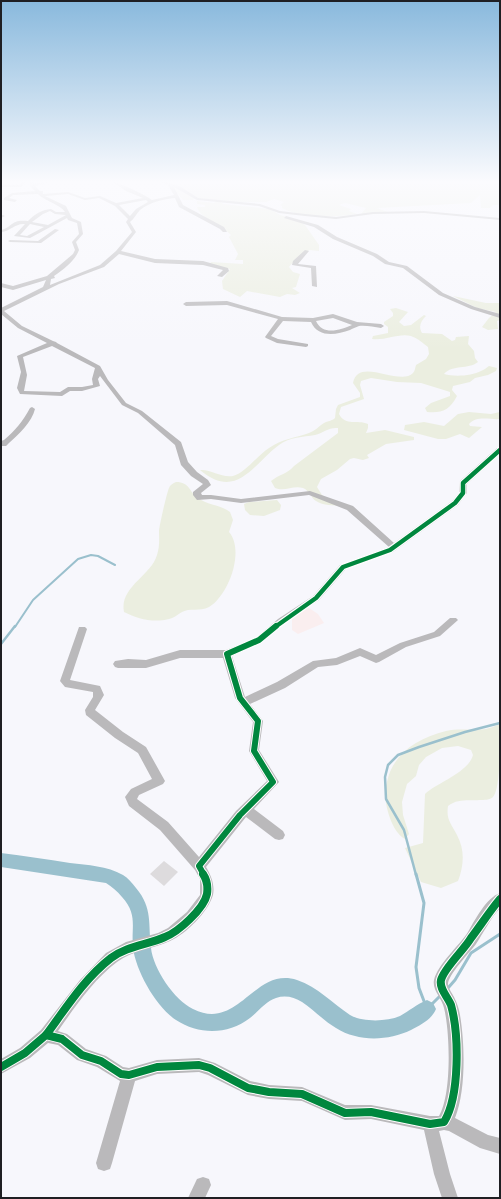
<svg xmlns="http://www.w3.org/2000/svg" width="501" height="1199" viewBox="0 0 501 1199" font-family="Literata,serif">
	<rect width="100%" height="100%" fill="#f7f7fc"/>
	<!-- education -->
	<polygon fill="#faeeef" points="306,606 318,614 324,623 298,634 292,630 292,616"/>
	<!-- green -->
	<g fill="#ebeee0">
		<path d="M 164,182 L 500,182 L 500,205 L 493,205 L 490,208 L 481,208 L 480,195 L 471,203 L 377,208 L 390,213 L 361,214 L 366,208 L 345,203 L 339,205 L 351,209 L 349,211 L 357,214 C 335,217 303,219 282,208 L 282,206 L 280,205 L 284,202 L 274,199 L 266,202 L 221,202 L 223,204 L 270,209 L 280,215 L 298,220 L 305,225 L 319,245 L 319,251 L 309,250 C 303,258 295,259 289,267 L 293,272 L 300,274 L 296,287 L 292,288 L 300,293 L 295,295 L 287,294 L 280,297 L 247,291 L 240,297 L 223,289 L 222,281 L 230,269 L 210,264 L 211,262 L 243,264 L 243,260 L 235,260 L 238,254 L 229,237 L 231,235 C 222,225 201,219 197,207 L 205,207 L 205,205 L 197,204 L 197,201 L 214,203 L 216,201 L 195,198 L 193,200 L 183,200 L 172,187 Z"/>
		<polygon points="453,296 486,303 500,303 500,320 497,321 498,329 488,330 482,327 489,318 496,312 477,308"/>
		<path d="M 396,308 L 408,312 L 399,322 L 404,326 L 411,325 L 424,315 L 426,316 C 421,321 418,326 422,333 L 442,334 L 452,341 L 455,340 L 456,337 L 469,336 L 468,344 L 474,351 L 475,358 L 478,362 C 468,370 453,364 444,374 C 454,377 472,376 481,371 C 484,370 486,368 489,366 L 497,368 L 496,371 L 488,375 L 475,378 L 470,382 L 453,386 L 452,390 L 457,396 C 449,411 442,413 427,412 L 425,408 L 431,403 L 450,396 L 450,392 L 447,391 L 421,383 L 397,382 L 371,378 L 361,381 L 360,385 L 364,399 L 341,407 L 339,414 C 346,427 357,419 368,424 L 368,428 L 366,433 L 385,430 L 414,437 L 414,440 L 386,444 L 367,455 L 369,458 L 363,460 L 354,458 L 350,459 L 337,470 L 321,479 L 317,487 L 322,495 L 341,506 C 334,505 323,506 316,501 C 311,498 309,490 303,488 C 293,485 285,492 275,488 L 271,481 C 280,474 287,474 294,466 L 338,433 L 338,428 C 329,427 323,433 315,435 C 303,437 290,437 279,445 C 253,464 237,501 200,470 C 211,469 221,478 233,476 C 244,474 258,455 269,448 C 282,439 295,438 309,433 C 315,431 319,426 324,423 C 328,421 332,421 335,418 L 336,409 L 338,405 L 360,397 L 360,393 L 353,383 C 358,356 400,387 413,373 C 415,371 415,368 416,365 L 426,359 L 429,354 L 428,347 C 423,343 417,338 411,336 C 398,333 385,341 372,339 L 373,336 L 388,333 L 388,327 L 384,324 L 384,322 L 393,316 L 393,313 L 390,309 Z"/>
		<path d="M 469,412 L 491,414 L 500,412 L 500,419 C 490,420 477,415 469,424 L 470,426 L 482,427 L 469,438 L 460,434 L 446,439 L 438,439 L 404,430 L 405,425 L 424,422 L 444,426 L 458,414 Z"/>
		<path d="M 176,482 C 190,482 189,492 198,498 C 207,505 221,505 230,512 L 233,520 L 229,532 C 245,550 229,595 209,607 C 202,611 195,609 188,610 C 180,611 176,618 169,619 C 153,623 138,619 124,612 C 119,587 151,576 157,555 C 160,546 159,539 159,531 C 159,527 167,492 169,488 C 170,485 172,484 176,482 Z"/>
		<polygon points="277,500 281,505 280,510 264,516 250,515 245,510 244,504 249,502"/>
		<path d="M 500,724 C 500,739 501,788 493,797 C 490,800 484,800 480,800 C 469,801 458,798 448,806 C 446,820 451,823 457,835 C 465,850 464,865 458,881 L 441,888 L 421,882 L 405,848 L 423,843 L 425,794 C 438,782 468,773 473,755 L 471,750 L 458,746 L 442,748 L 426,757 L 419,765 L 416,776 L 407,784 L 402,802 L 403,815 L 409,834 L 405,839 C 394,833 388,815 386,803 C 384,795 385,789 387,782 C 393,753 418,738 446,731 C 459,728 473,731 486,729 C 490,728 495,726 500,724 Z"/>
	</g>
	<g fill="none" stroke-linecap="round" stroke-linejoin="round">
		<!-- stream-far2 -->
		<polyline stroke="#9ac0cd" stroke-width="2" points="15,627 33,600 78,559 91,555 98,556 115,565"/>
		<!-- stream-far1 -->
		<g stroke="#9ac0cd" stroke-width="2.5">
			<polyline points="1,644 15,626"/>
			<polyline points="416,875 404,830 386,799 385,777 388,765 398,755 419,747 465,732 500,723"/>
		</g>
		<!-- stream -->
		<g stroke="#9ac0cd" stroke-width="3">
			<polyline points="416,874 424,903 416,967 419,988 427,1009 440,996"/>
			<polyline points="448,988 455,980 471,953 500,934"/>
		</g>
		<!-- river -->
		<path fill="#9ac0cd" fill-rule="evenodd" d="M 1,853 C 24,856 47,859 70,863 C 88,865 107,866 123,875 C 128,878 132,883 136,888 C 153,908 148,924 151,948 C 153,968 174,1000 193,1009 C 239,1032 254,966 297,980 C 318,987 332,1003 350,1015 C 362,1022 386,1022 400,1016 C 409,1011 417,1004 427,1000 L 433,1003 L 436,1009 C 432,1019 421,1025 411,1030 C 388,1041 358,1042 336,1028 C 324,1021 314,1010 302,1002 C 294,997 285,995 276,998 C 266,1001 258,1012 250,1018 C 228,1035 199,1035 176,1020 C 156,1007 136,971 133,948 C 131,926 138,915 122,897 C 117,891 112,887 106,883 L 1,867 Z"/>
	</g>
	<!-- building -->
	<polygon fill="#dddbdd" points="164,861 178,872 164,886 150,874"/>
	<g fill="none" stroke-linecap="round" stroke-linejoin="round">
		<!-- minor -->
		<g fill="#bab9bb" fill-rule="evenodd">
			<polygon points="22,182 26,182 21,187 1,187 1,185 20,185"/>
			<path d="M 29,182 L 33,182 L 33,183 L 52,182 L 35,186 L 40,191 L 43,191 L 43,194 L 68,192 L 85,198 L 100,196 L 116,203 L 143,198 L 126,191 L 113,182 C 119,182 147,196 152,200 L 174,195 L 168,185 L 160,182 L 167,182 L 181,187 L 198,198 L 260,204 L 280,211 L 305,214 L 336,217 L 373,212 L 424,211 L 500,218 L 500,220 L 424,213 L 373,214 L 336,219 L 305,216 L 279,213 L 259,206 L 197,200 L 174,187 L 183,205 L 224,227 L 227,232 L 223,232 L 220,229 L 179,207 L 175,198 C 163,199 150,202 140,210 C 136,214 134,219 130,222 L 136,232 L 121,251 L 155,259 L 203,261 L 228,268 L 229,271 L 222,277 L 217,276 L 223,270 L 203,265 L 155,263 L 119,254 L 104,267 L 59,284 L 4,311 L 22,326 L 53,341 L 56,342 L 57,343 L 100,366 L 108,380 L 126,403 L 142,411 L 181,442 L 188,462 L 197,472 L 208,480 L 211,485 L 201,493 L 202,495 L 211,495 L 241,499 L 310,491 L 353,506 L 394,543 L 452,501 L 459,493 L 460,481 L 497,448 L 500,448 L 500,454 L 467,484 L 467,493 L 458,505 L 393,552 L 346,569 L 319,600 L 284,623 L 262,642 L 232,656 L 245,697 L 277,682 L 313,661 L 336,658 L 360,648 L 376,655 L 400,643 L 434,632 L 450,618 L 456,618 L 458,620 L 440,636 L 406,647 L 379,662 L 376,663 L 360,656 L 337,665 L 318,667 L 285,688 L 250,704 L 263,721 L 259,750 L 279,782 L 254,809 L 283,831 L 285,835 L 283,839 L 279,840 L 275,839 L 246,817 L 206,867 C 211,875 215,885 213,895 C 208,912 186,934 170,941 C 153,949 133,950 117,962 C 93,980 75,1007 58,1031 L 67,1034 L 86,1049 L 106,1056 L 123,1067 L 129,1068 L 157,1060 L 199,1058 L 215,1063 L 250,1081 L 269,1085 L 302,1087 L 345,1105 L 371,1105 L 430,1116 L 439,1116 C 452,1095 450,1031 444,1008 C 442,998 432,990 434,980 C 438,964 459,946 468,932 C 475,920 486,898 500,893 L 500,908 C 490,919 484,932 476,944 C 470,952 448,975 448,984 C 448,988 452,993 454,997 C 457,1003 459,1009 460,1015 C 465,1044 466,1091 455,1118 L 488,1135 L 500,1138 L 500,1154 L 480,1148 L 449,1131 L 444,1130 L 439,1131 L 450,1174 L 458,1198 L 442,1198 L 434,1174 L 424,1130 L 371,1119 L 345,1120 L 302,1101 L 269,1099 L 248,1095 L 208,1075 L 199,1072 L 157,1074 L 135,1081 L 112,1163 L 110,1169 L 104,1171 L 98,1169 L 96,1163 L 120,1081 L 97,1067 L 77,1060 L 58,1045 L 48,1043 L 30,1058 L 1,1074 L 1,1059 L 20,1048 L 41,1030 L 80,980 L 106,953 L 126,942 L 158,933 L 168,928 L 187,912 L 200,895 L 200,879 L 195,870 L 160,830 L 129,806 L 125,797 L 131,789 L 152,779 L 138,753 L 115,738 L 86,715 L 85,710 L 93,697 L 93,692 L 65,687 L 60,681 L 79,627 L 85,627 L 87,629 L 70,680 L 100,686 L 104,695 L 95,710 L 123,732 L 146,747 L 165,781 L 163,784 L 139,795 L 137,799 L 168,822 L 199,857 L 236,811 L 267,781 L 249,751 L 253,722 L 235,698 L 223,658 L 180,658 L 146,668 L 118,668 L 115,667 L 113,664 L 115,661 L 128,659 L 146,660 L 180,650 L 226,650 L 256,638 L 278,619 L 313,596 L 340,565 L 389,547 L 347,510 L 309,495 L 241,503 L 211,499 L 197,500 L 193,495 L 193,492 L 203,484 L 191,476 L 181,465 L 175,445 L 138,413 L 122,405 L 100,376 L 98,379 L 100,386 L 82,391 L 70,391 L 62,396 L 20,394 L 17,388 L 21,372 L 17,356 L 47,343 L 18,328 L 1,314 L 1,308 L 43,287 L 46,280 L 13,290 L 1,287 L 1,283 L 13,286 L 47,276 L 73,254 L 75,250 L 72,242 L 79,234 L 77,223 L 68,220 L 67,218 L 30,238 L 14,236 L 25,224 C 15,223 11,231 1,232 L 1,230 C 14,226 11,219 28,221 C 35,214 41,210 51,209 L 56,212 L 65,212 C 60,204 46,202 38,194 L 13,195 L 9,198 L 17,200 L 15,202 L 4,200 L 4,198 L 12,193 L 35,191 L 30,186 ZM 68,194 L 85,200 L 99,198 L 115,206 L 128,219 L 126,222 L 132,232 L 116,251 L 100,265 L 50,285 L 51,279 L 55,278 L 54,276 C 64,269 75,261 79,250 L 76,242 L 83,234 L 81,222 L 72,218 L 66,206 L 45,196 ZM 146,200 L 148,202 L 136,209 L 130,216 L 119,205 ZM 50,211 L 55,214 L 66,215 L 48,225 L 32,222 L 43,214 ZM 30,224 L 44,227 L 27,236 L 20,235 ZM 52,346 L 95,368 L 92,379 L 93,385 L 82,387 L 68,387 L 60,392 L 24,391 L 27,375 L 23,357 Z"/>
			<polygon points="1,215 3,215 5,216 1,218"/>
			<polygon points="286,216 318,225 337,237 377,254 389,262 407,266 443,293 475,307 500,314 500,318 471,309 439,295 403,268 385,264 373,256 333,239 314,227 284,218"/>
			<polygon points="55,229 59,230 41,243 10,242 8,241 10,240 38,241"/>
			<polygon points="305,250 309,251 298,264 316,266 317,287 312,286 311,268 292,265 293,261"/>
			<path d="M 227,301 L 282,317 L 313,318 L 333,314 L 357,322 L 381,324 L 384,326 L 381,328 C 374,327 365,325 359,326 C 356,327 352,329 350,330 C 336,335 318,338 311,322 L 283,321 L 271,336 L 278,339 L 308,344 L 308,346 L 306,347 L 277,343 L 266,338 L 265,337 L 278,319 L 227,305 L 186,306 L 183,304 L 186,302 ZM 333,318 L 352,325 C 340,330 323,336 316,321 Z"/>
			<path d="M 32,407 L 35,409 C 32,422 19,434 9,443 L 6,446 L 1,446 L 1,441 L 4,440 C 15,431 23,421 30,408 Z"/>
			<polygon points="203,1177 209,1179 211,1185 205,1198 188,1198 197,1179"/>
		</g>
		<defs>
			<polyline id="cycleway-far2" points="275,627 316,598 343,567 390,550 455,503 463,493 463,483 500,450"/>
			<polyline id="cycleway-far1" points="204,875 199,866 240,815 273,782 254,751 258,721 240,698 227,654 259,640 276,626"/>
			<g id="cycleway">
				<path d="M 46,1035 C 66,1008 84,979 111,958 C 127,946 147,945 165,937 C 178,932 204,909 207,894 C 208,887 207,880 203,874"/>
				<path d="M 1,1067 L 25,1053 L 46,1035 L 62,1039 L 82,1055 L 101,1061 L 121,1074 L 129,1075 L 157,1067 L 199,1065 L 210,1068 L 248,1088 L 269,1092 L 302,1094 L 345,1113 L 371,1112 L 430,1124 L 444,1122 C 460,1096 459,1034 451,1005 C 448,997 439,989 441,980 C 444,968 464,950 471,938 C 481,925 489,912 500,899"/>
			</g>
		</defs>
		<!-- cycleway-far2 casing -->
		<use href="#cycleway-far2" stroke="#fff" stroke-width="7"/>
		<!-- cycleway-far1 casing -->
		<use href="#cycleway-far1" stroke="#fff" stroke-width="8"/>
		<!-- cycleway casing -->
		<use href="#cycleway" stroke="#fff" stroke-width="10"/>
		<!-- cycleway-far2 -->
		<use href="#cycleway-far2" stroke="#00873e" stroke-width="4.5"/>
		<!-- cycleway-far1 -->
		<use href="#cycleway-far1" stroke="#00873e" stroke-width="6"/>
		<!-- cycleway -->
		<use href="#cycleway" stroke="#00873e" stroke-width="8"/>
	</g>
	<!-- sky -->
	<linearGradient id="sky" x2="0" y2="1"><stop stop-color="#89b9dd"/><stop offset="0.52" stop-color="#fbfbfe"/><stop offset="1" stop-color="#fbfbfe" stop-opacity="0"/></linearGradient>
	<rect width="501" height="350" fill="url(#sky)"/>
	<!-- border -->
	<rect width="501" height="1199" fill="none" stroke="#1f1f23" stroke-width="4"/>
</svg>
